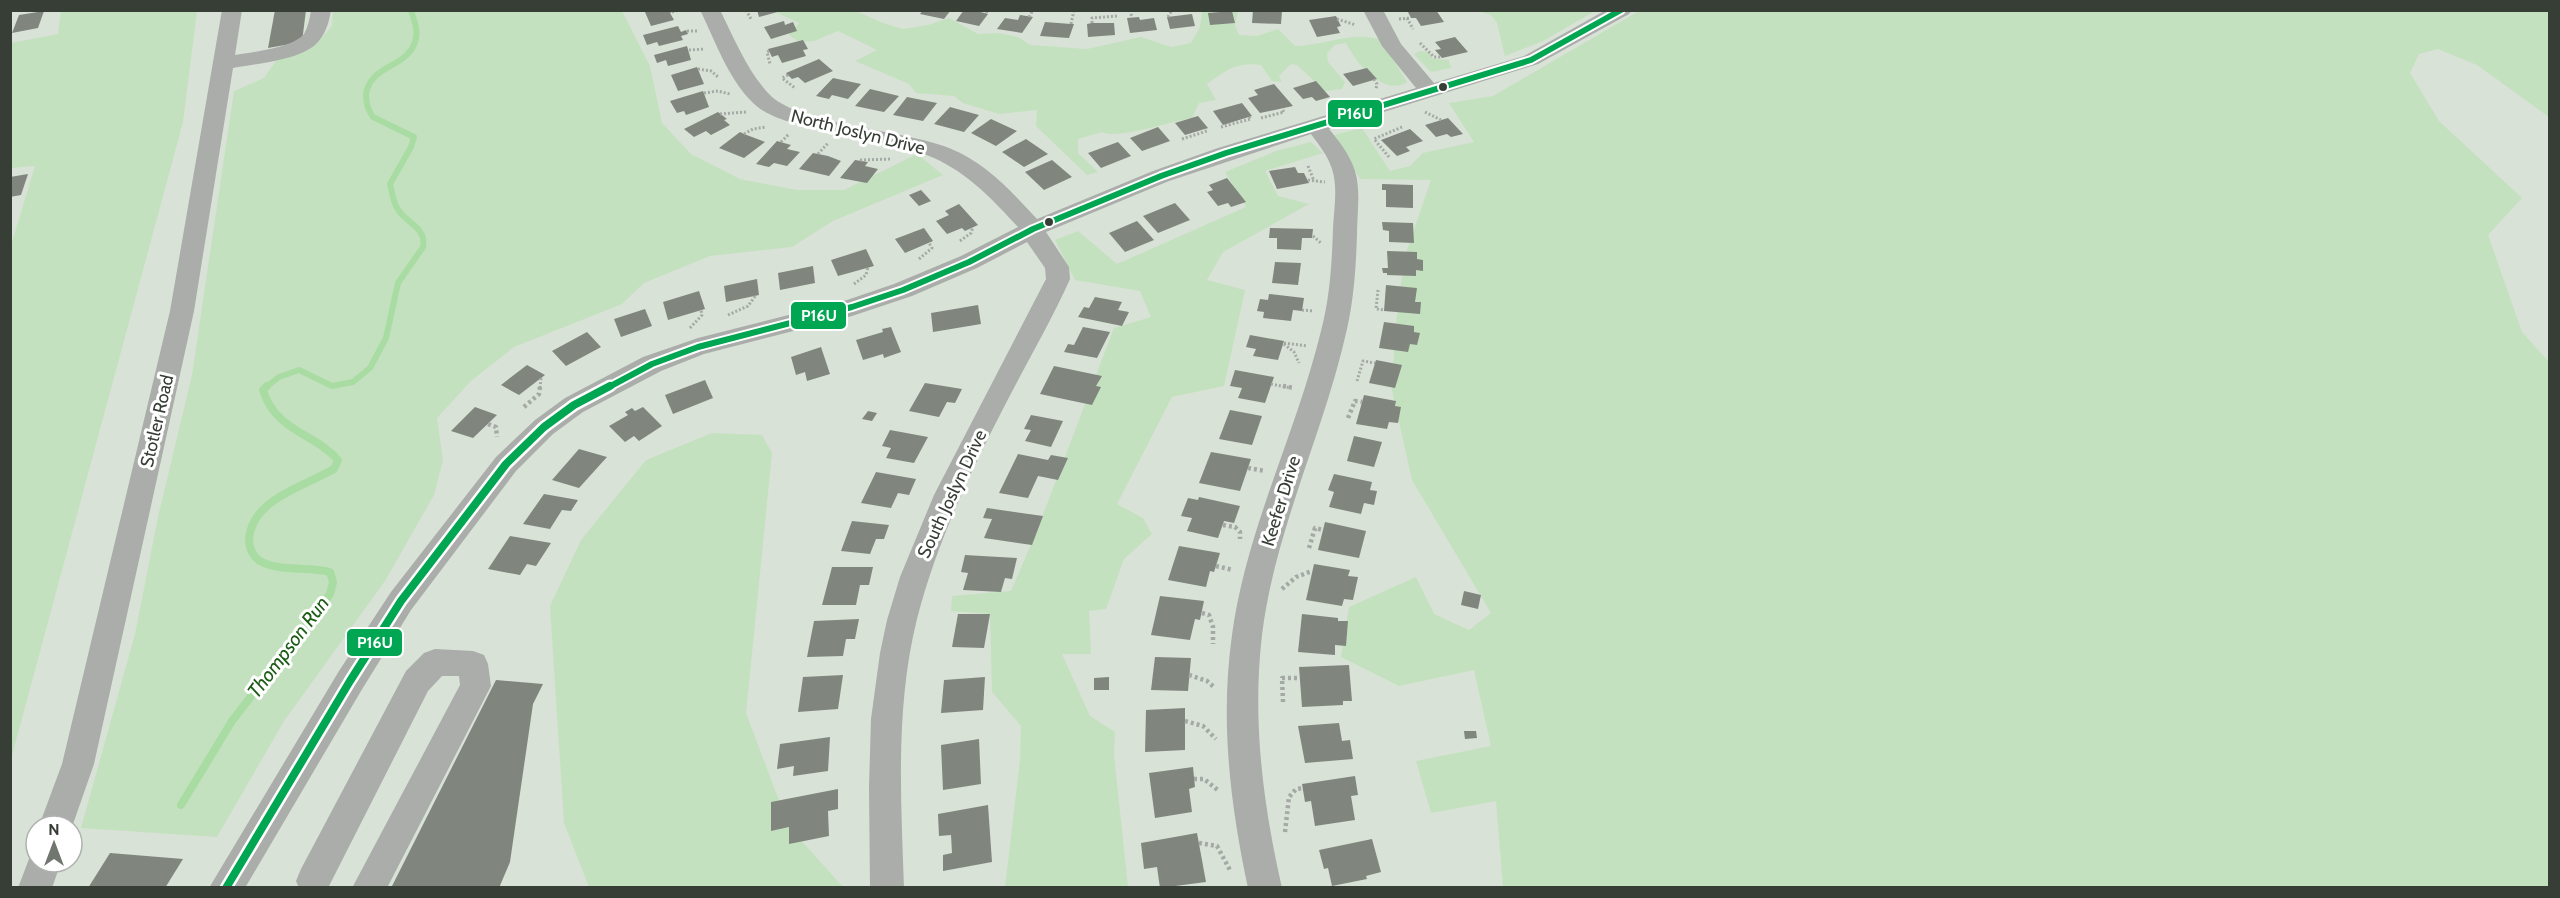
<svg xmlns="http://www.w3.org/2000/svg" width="2560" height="898" viewBox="0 0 2560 898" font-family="Cabin,sans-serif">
	<rect width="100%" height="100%" fill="#d9e2d7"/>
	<!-- green -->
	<g fill="#c4e1bf">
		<polygon points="61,11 197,11 183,122 11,759 10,249 35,166 11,168 11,43 58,34"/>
		<polygon points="333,11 622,11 650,66 662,123 691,154 740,179 797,190 844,190 917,154 943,175 833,221 792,247 710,256 644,283 622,304 514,347 471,381 437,418 443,460 434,495 385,581 284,721 217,837 81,828 135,634 158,517 192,375 234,91 264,78 278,58 314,46 332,26"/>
		<path d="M 773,11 L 856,11 L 883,23 L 903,29 L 928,25 L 949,18 L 978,34 L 999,33 L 1018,37 L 1030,45 L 1087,49 L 1141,37 L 1171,47 L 1191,43 L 1200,27 L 1202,11 L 1238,11 L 1235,26 L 1239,35 L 1257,36 L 1278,29 L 1295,46 C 1324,46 1351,30 1381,40 L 1407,82 C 1383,97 1356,63 1346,43 L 1335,45 L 1327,53 L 1328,62 L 1345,82 L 1342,89 L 1325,91 L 1297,65 L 1291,64 L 1279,76 L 1282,82 L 1272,81 L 1261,65 C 1236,62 1227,70 1207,84 L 1216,100 L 1199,103 L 1192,118 C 1172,121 1118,140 1102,132 L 1078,139 L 1078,153 L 1098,172 L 1087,175 L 1036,126 L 1037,110 L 999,114 L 963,103 L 954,96 L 916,93 L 909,84 L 855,61 L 877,50 L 838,31 L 814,41 L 799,42 L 789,35 L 799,23 Z"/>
		<polygon points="1478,11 1595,11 1543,41 1505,56 1497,23 1491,15"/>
		<polygon points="1639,11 2549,11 2549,117 2477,65 2438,49 2419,54 2410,73 2439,121 2522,198 2488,235 2522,332 2549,362 2549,887 1503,887 1496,801 1431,813 1416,761 1491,746 1474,670 1399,686 1341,657 1349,607 1416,577 1434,614 1469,630 1491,613 1412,480 1392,390 1395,332 1404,259 1431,180 1360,179 1334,135 1362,128 1390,171 1410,166 1423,153 1474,142 1449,103 1493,96"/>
		<polygon points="1420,51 1429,52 1433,59 1449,60 1451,68 1431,72 1414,54"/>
		<polygon points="1311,142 1323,153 1265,171 1278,196 1309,204 1223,252 1207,280 1245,290 1224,386 1172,397 1117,504 1143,518 1152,534 1124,559 1106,609 1089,611 1091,654 1062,654 1090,716 1115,732 1114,755 1128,887 1005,887 1020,760 1021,726 992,692 990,614 951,611 952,596 1011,591 1036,533 1114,328 1151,317 1140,291 1075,280 1055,240 1078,231 1117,264 1246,207 1225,172 1276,151"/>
		<polygon points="712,433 762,435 772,453 746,713 789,827 843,887 589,887 564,823 550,606 581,540 646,460"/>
	</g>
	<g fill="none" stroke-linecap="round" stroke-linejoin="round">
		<!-- stream-far1 -->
		<path stroke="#a9dca3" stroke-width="6" d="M 265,388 L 279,377 L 299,370 L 332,386 L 353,382 L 370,368 L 386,338 L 398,283 L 423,247 C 427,227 405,223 397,208 C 393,201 392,192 390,184 L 411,147 L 414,137 L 373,117 C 368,110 366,104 366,95 C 369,65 407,68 415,42 C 419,31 414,21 411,10"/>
		<!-- stream -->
		<path stroke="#a9dca3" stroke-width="8" d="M 181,805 L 232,721 L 330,594 L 333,582 L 330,572 C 308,566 282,572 262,562 C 253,558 249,548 249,539 C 252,499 305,486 334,469 L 338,460 C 316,434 275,431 263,390 L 267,386"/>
	</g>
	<!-- building -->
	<g fill="#80867e">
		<polygon points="275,10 306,10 302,42 268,48"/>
		<polygon points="649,10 675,10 670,13 674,20 651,26 645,12"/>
		<polygon points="757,10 781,10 781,11 759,17"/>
		<polygon points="923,10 951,10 944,19 920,14"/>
		<polygon points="964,10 977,11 988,14 979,26 956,21"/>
		<polygon points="1253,10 1282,11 1281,24 1252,23"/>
		<polygon points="1407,10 1436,10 1444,22 1421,26 1416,18 1411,18"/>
		<polygon points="44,11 38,28 12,33 19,15"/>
		<polygon points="1232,11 1235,23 1210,25 1208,13"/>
		<polygon points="1192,14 1195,26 1170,29 1167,17"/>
		<polygon points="1020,15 1033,17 1022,33 997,29 1005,18 1018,20"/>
		<polygon points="1336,16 1341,26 1337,27 1340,33 1317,37 1309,20"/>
		<polygon points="1139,17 1140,20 1154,18 1157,30 1130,33 1127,18"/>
		<polygon points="784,21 785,25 793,22 797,31 771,39 764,27"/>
		<polygon points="1045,22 1071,24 1074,24 1069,38 1040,36"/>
		<polygon points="1092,23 1114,23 1115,35 1088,37 1087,24"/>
		<polygon points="678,26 681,32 686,30 688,34 681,36 683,40 659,46 657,42 647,45 643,35"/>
		<polygon points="1455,37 1468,52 1442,58 1435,50 1441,49 1435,42"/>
		<polygon points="803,40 808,49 803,50 806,56 782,63 778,55 772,57 768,49"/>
		<polygon points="687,46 691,60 668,66 666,60 657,63 654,55"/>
		<polygon points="819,59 833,71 805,83 798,77 792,79 786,73"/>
		<polygon points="697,67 704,84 678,91 671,75"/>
		<polygon points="1367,68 1377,79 1353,86 1343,74"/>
		<polygon points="833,78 861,84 848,99 832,95 829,99 816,96"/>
		<polygon points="1316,81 1330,97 1316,101 1312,97 1303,99 1293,88"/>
		<polygon points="1274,84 1293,106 1260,113 1248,98 1258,95 1254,90"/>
		<polygon points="870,89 899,96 884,112 855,106"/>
		<polygon points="703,91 709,107 686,115 684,111 677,113 670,101"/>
		<polygon points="907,97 937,103 923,121 893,115"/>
		<polygon points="1242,103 1252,116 1223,125 1213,111"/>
		<polygon points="950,107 979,115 964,132 934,124"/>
		<polygon points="718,112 727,119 724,120 730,125 711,135 706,131 694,137 684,129"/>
		<polygon points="1198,116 1208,128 1185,135 1175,123"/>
		<polygon points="1448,118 1463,134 1451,137 1447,134 1436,137 1425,125"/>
		<polygon points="991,119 1017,131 996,146 971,133"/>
		<polygon points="1158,127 1170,141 1142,151 1130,138"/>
		<polygon points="1410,129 1423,141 1406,147 1410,151 1397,156 1381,140"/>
		<polygon points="740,132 744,134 765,142 744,158 719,148"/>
		<polygon points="1026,139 1048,154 1024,167 1002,152"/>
		<polygon points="777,141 791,145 787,149 800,152 787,166 774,163 769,167 756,164"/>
		<polygon points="1118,142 1131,156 1101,168 1088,153"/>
		<polygon points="813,153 828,156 841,161 829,176 799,169"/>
		<polygon points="855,160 868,162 865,166 878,169 867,183 840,178"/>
		<polygon points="1052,160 1072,177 1044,190 1025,172"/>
		<polygon points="1295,167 1298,173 1304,173 1309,183 1277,189 1269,171"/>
		<polygon points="28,174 21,195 10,197 10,177"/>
		<polygon points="1227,178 1246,202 1231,207 1228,203 1218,206 1207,192 1213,190 1209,185"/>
		<polygon points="1382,184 1413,185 1413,208 1386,207 1386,190 1382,190"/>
		<polygon points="921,190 931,201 919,206 909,195"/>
		<polygon points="1175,203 1190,220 1158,233 1143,216"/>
		<polygon points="959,204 978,225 965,231 962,228 947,234 936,221 949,215 945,211"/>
		<polygon points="1137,221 1154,240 1125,252 1109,233"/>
		<polygon points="1382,222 1413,223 1414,243 1389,242 1389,231 1383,230"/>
		<polygon points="924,228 933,241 905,253 895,239"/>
		<polygon points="1270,228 1313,229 1312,238 1302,238 1301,250 1277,249 1277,238 1269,238"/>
		<polygon points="866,249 874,266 838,276 831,260"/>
		<polygon points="1387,251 1417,252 1417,259 1423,260 1423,271 1416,270 1416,276 1387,275 1387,273 1383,273 1382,268 1388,268"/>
		<polygon points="1275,262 1301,263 1298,285 1272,283"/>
		<polygon points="813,266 815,283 780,290 778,273"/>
		<polygon points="757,279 759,295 726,302 724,286"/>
		<polygon points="1386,285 1417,288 1415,302 1421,302 1420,314 1384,311"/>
		<polygon points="699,291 705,309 668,320 663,302"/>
		<polygon points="1269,294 1304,298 1302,311 1293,310 1291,321 1263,318 1264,312 1257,311 1260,299 1268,300"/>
		<polygon points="1095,297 1122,302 1118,310 1129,312 1122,326 1078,317 1084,307 1089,308"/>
		<polygon points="978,305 981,324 933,332 931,313"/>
		<polygon points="645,309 652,326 621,337 614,319"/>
		<polygon points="1384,322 1414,326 1414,332 1420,333 1417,345 1410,344 1408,352 1379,348"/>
		<polygon points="891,327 901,352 884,358 883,354 863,360 856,340 883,332 882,329"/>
		<polygon points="1083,327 1110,332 1097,358 1064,352 1068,344 1074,345"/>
		<polygon points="587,332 601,347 566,366 552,351"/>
		<polygon points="1250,335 1284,341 1278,360 1253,356 1256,349 1246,347"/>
		<polygon points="821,347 830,374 807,381 805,372 796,375 791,357"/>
		<polygon points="1376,360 1402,365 1395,388 1369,383"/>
		<polygon points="527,365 545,375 519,395 501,385"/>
		<polygon points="1054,366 1102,376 1096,386 1101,387 1092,405 1040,394"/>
		<polygon points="1235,370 1274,377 1265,403 1238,398 1242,388 1230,386"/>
		<polygon points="705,380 713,398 673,414 665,395"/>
		<polygon points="925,383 962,389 955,403 947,402 939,417 909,411"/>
		<polygon points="1364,395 1396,401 1395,406 1401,407 1398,423 1389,422 1387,429 1356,424"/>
		<polygon points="475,407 497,415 473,438 451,431"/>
		<polygon points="643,407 662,426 639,441 634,436 625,442 609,426 628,415 625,412 632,408 635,411"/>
		<polygon points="1230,410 1262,416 1252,445 1219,439"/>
		<polygon points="868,411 877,413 872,421 862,419"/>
		<polygon points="1031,415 1063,421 1051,447 1025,441 1031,430 1024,429"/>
		<polygon points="890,430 928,437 914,463 886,458 891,448 882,446"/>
		<polygon points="1354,436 1382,442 1374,467 1347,461"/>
		<polygon points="579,449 607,457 579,488 552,480"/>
		<polygon points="1211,452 1251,459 1240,491 1199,483"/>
		<polygon points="1018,454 1048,460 1051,455 1068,458 1058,480 1038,476 1028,498 999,493"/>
		<polygon points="876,472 916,479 909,495 898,493 891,508 861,503"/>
		<polygon points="1334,474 1372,482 1370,490 1377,491 1374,505 1364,503 1361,514 1329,507 1334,492 1328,490"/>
		<polygon points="544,494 578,500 571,511 562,510 550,529 523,524"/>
		<polygon points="1199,497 1240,506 1234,523 1224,521 1218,538 1187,531 1192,518 1181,516 1188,498 1198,500"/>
		<polygon points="987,508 1043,516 1032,545 984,538 992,519 983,518"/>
		<polygon points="852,521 889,525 884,539 876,539 870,554 841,551"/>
		<polygon points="1325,522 1366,531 1359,558 1318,550"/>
		<polygon points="510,536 551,543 536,566 527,564 520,575 488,569"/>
		<polygon points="1179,546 1220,553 1214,572 1210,571 1206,587 1168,580"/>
		<polygon points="965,555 1017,558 1012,579 1005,578 1001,592 963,590 968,573 961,572"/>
		<polygon points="1314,564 1350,570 1348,576 1358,577 1353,600 1344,599 1342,606 1306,600"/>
		<polygon points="832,567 873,567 869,585 860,585 856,605 822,605"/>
		<polygon points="1464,591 1481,595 1478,609 1461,605"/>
		<polygon points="1160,596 1204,601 1200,620 1195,619 1190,640 1151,635"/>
		<polygon points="958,614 990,614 984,648 952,647"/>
		<polygon points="1302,614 1338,618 1338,621 1348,621 1346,646 1335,645 1335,655 1298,652"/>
		<polygon points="859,619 855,639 846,639 843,656 807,657 814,621"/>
		<polygon points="1155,657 1191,658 1188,691 1151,690"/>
		<polygon points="1349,665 1352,701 1343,701 1343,705 1302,707 1299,667"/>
		<polygon points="843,675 838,709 798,712 803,677"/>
		<polygon points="985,677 983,710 941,713 944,680"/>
		<polygon points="1109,677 1109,690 1094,690 1094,678"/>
		<polygon points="496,680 543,684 533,704 510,862 499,888 391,888"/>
		<polygon points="1185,708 1185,750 1145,752 1146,710"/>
		<polygon points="1339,723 1342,741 1350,740 1353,759 1305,763 1298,726"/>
		<polygon points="1464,731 1476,731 1477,738 1465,739"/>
		<polygon points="830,737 828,771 793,776 794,766 777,769 780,744"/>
		<polygon points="979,739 981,784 943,790 941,745"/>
		<polygon points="1193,767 1195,787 1189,789 1192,812 1155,818 1149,773"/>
		<polygon points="1355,776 1358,795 1351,796 1355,820 1315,826 1311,801 1305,802 1302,784"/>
		<polygon points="838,789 838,809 828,811 829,836 789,844 789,827 771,831 771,802"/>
		<polygon points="988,805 992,862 943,871 943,855 952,853 951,835 939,836 938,814"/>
		<polygon points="1197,833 1206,882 1160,888 1157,867 1144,869 1141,843"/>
		<polygon points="1372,839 1381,872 1366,876 1367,879 1332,886 1328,868 1324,869 1319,850"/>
		<polygon points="110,853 183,859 165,888 88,888"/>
	</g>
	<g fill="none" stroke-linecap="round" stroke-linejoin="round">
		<!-- path-far1 -->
		<g stroke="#a5a9a5" stroke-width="3" stroke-dasharray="2 2" stroke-linecap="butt">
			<polyline points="746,10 751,19"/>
			<polyline points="1130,10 1132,18"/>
			<polyline points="672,12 680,10"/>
			<polyline points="986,13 988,10"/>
			<polyline points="1029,17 1033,10"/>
			<polyline points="1168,17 1172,10"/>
			<polyline points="1407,18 1413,29"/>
			<polyline points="1337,19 1356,25"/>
			<polyline points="1399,19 1411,18"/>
			<polyline points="1092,23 1092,18 1117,16"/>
			<polyline points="1071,24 1074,10"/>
			<polyline points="687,31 698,31"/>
			<polyline points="1420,43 1434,57 1441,57"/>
			<polyline points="689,50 705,49"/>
			<polyline points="769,51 767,52 770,64"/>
			<polyline points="698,69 711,71 718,77"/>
			<polyline points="788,75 782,78 795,88"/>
			<polyline points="1374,79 1377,84 1376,89"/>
			<polyline points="704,93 718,91 730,94"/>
			<polyline points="1425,112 1441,120"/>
			<polyline points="720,114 746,112"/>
			<polyline points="1261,118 1284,112 1282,109"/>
			<polyline points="1221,127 1251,119 1249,117"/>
			<polyline points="744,134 753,129 766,127"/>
			<polyline points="1182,139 1207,131 1206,129"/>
			<polyline points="781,142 789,134"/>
			<polyline points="818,154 828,143"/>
			<polyline points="1389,157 1374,139 1402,127"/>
			<polyline points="860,160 892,159"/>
			<polyline points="1308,166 1314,181"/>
			<polyline points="1308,180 1325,182"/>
			<polyline points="1313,236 1321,243"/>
			<polyline points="960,241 971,233 973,227"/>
			<polyline points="919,259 932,248 929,243"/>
			<polyline points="854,284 866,275 868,267"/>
			<polyline points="1378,290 1376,309 1384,310"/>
			<polyline points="1302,310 1314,311"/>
			<polyline points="728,315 748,306 756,295"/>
			<polyline points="690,328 702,315 701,310"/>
			<polyline points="1284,343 1307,346"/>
			<polyline points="1284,344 1294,352 1299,363"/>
			<polyline points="1357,381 1363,361 1375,363"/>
			<polyline points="1271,384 1291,388"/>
			<polyline points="540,388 541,378"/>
		</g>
		<!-- path -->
		<g stroke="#a5a9a5" stroke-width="4.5" stroke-dasharray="3 3" stroke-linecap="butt">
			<polyline points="1283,386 1294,388"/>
			<polyline points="524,407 539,394 540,386"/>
			<polyline points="1348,418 1355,401 1362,402"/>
			<polyline points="488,424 496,427 497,437"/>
			<polyline points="1248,468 1265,471"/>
			<polyline points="1223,525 1235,527 1240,532 1240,539"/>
			<polyline points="1309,548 1315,528 1323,530"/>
			<polyline points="1216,566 1233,570"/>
			<polyline points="1282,589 1296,577 1312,571"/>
			<polyline points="1202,613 1209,615 1213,627 1213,644"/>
			<polyline points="1189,675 1207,681 1215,688"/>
			<polyline points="1283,702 1282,678 1300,678"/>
			<polyline points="1185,721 1203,726 1216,739"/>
			<polyline points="1194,779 1204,779 1219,791"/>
			<polyline points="1285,832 1289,797 1296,789 1303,788"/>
			<polyline points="1199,843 1217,846 1231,872"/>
		</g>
		<!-- minor -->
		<g fill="#aaadaa" fill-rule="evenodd">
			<path d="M 222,10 L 242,10 L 235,55 C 252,52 293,48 304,34 C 308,27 310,18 311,10 L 331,10 C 329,23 325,36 315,45 C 298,60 255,64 233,68 L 194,311 L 94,764 L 72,827 L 39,826 L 62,764 L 170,311 Z"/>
			<path d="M 700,10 L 720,10 C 735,40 748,73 771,96 C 802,125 904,130 949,148 C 986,163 1010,190 1037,219 L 1153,171 L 1218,148 L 1416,88 L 1382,46 L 1363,10 L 1383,10 L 1401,44 L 1434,83 L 1524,56 L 1606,10 L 1632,10 L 1629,14 L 1538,64 L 1329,129 C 1339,141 1350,155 1355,171 C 1361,191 1357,214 1357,234 C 1356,266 1354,298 1347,329 C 1324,433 1275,529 1262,635 C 1252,720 1263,805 1282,888 L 1248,888 C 1230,804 1220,720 1232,635 C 1246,530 1296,434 1321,331 C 1330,297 1332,262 1333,228 C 1334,209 1338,187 1332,169 C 1328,156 1319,145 1311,134 L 1169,181 L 1046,232 L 1069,267 L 1070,279 C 1054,315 1034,350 1016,384 C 976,460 938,537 917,619 C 895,707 901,799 904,888 L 870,888 L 869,787 L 871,719 L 880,653 L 887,620 L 900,577 L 934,495 L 1046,279 L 1045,268 L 1027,242 L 977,268 L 912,296 L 852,316 L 704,354 L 661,371 L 583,412 L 553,434 L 516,471 L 411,610 L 361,691 L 245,888 L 209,888 L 339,671 L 391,592 L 496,457 L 535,420 L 565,398 L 643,357 L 698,338 L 847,300 L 894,284 L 961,256 L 1018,227 C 992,199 969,174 934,158 C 892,140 844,138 801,125 C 786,121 772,117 759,108 C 730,85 716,42 700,10 Z"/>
			<polygon points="435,649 473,651 484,655 488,664 491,686 387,888 352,888 460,685 459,676 442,676 428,691 328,888 299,888 296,881 301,869 406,671 424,653"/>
			<polygon points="36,849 36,862 61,862 52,888 18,888 32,851"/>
		</g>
		<defs>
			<polyline id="bus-1-far1" points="607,388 652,364 698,347 852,307 903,290 969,262 1033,229 1161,176 1226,153 1531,60 1621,10"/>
			<polyline id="bus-1" points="226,888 350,681 401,601 506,464 544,427 574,405 610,386"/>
		</defs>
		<!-- bus-1-far1 casing -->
		<use href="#bus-1-far1" stroke="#fff" stroke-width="10"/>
		<!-- bus-1 casing -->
		<use href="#bus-1" stroke="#fff" stroke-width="13"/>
		<!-- bus-1-far1 -->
		<use href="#bus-1-far1" stroke="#00a651" stroke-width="6"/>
		<!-- bus-1 -->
		<use href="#bus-1" stroke="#00a651" stroke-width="8"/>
	</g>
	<!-- markers -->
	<g fill="#373e36" stroke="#fff" stroke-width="2">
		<circle cx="1443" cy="87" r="5"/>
		<circle cx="1049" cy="222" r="5"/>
	</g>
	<g text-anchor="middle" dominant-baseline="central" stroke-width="6" stroke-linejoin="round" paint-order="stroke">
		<!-- street labels -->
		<g font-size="18" fill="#373e36" stroke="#fff">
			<text transform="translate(858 132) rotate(14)">North Joslyn Drive</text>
			<text transform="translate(157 421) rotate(-77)">Stotler Road</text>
			<text transform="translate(952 494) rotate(-65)">South Joslyn Drive</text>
			<text transform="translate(1281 501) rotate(-73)">Keefer Drive</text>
		</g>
		<!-- water labels -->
		<g font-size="20" font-style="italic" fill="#1b5d15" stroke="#fff">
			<text transform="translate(288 647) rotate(-53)">Thompson Run</text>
		</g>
	</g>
	<g stroke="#fff" stroke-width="2">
		<rect x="1327" y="99" width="56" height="29" rx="6" fill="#00a651"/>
		<rect x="790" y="301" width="57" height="29" rx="6" fill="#00a651"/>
		<rect x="346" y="628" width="57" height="29" rx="6" fill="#00a651"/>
	</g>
	<g font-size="16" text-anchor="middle" font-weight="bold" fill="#fff">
		<text x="1355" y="119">P16U</text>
		<text x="819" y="321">P16U</text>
		<text x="375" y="648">P16U</text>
	</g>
	<!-- border -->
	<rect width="2560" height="898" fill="none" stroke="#373e36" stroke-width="24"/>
	<!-- north arrow -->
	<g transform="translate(54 844)"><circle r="28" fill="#ffffff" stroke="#afb2af" stroke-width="1.5"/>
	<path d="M0-4.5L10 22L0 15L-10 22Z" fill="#70776e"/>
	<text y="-9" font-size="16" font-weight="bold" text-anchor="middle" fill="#373e36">N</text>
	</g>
</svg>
